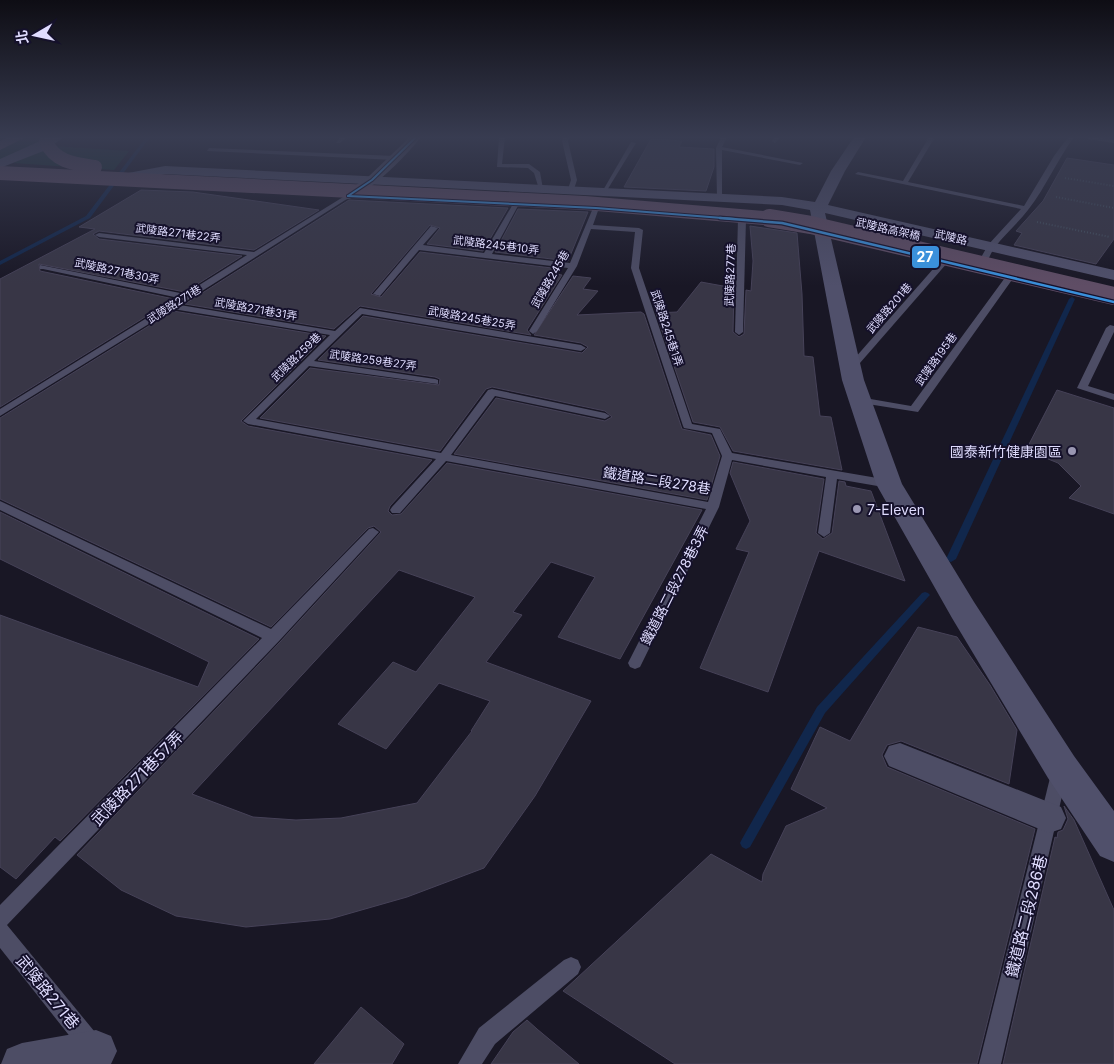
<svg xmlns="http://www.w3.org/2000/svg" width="1114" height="1064" viewBox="0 0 1114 1064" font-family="Inter,'Noto Sans TC',sans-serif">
	<rect width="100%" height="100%" fill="#191725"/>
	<!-- green -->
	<g fill="#153131">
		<polygon points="17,137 52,137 0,160 0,146"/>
		<polygon points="53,146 129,151 114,170 13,163"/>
	</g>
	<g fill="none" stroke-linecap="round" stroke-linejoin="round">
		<!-- stream -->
		<g fill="#11274c" fill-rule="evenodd">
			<polygon points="146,137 150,137 90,218 0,265 0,261 86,216"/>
			<polygon points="1072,297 1075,299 956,559 951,562 948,561 946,559 1069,299"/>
			<polygon points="925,592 928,593 930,595 928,597 825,713 750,847 746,849 742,847 740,843 742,839 817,707 922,593"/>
		</g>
	</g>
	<!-- building -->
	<g fill="#383646" stroke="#464258" fill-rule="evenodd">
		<polygon points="651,139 682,141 679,147 714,149 714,167 706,191 624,187"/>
		<polygon points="1067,158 1114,165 1114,239 1096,264 1014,245 1022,233 1016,231 1043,201"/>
		<polygon points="141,190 193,192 319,210 254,250 99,231 93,234 99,239 242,256 185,292 39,264 40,271 174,299 0,407 0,279 95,229 79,227"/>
		<polygon points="349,200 508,208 483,251 427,244 440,228 430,225 371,294 381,297 420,252 560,269 556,274 562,275 527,330 531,335 360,306 334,329 185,304"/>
		<polygon points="518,209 588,212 568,261 495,252"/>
		<polygon points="750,226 797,233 802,294 804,356 813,357 820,416 831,417 842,470 733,451 720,427 693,422 656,313 677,312 701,282 734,288 733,332 739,337 744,334 746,290 751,291 753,261"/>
		<polygon points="573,276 591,278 583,289 598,291 577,315 641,312 644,314 682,429 711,435 720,456 707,500 454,454 496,398 605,421 612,417 605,411 492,387 486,389 440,451 260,418 310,368 439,385 440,379 435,377 318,360 363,316 582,353 588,347 581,343 534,335"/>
		<path d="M 173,311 L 326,336 L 241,421 L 248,426 L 432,460 L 390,506 L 388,511 L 392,515 L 401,514 L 447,463 L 702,510 L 620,659 L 558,637 L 595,577 L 551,562 L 513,612 L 522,615 L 486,662 L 591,701 L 535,796 L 484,868 L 407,897 L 330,919 L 246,927 L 176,916 L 121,890 L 77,855 L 280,642 L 381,532 L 374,526 L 368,528 L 271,627 L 0,499 L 0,418 ZM 399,570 L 475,597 L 416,672 L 393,662 L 338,724 L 386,749 L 439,683 L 490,701 L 471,731 L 472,731 L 417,803 L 341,818 L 296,820 L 253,817 L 192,794 Z"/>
		<polygon points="1057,390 1114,408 1114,514 1069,498 1081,486 1058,463 1026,450"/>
		<polygon points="733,462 824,479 816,533 823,539 832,533 839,481 845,482 846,486 871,491 905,581 819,551 768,692 700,668 749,552 736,549 750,521 730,473"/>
		<polygon points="0,512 259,639 60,841 55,837 16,879 0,867 0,615 198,687 209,662 0,559"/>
		<polygon points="918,627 957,637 990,685 1017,730 1009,784 901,741 887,745 882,755 887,767 1035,829 977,1064 675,1064 563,991 711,854 762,882 763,874 786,826 827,808 791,789 820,727 850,741"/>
		<polygon points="1064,806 1074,820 1114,910 1114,1064 1003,1064 1055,837 1057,838 1058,832 1063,830 1068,819"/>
		<polygon points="361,1007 404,1044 392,1064 314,1064"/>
		<polygon points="527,1020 537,1029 579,1064 491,1064 513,1032"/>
	</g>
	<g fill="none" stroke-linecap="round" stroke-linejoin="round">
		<!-- path -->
		<g stroke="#475362" stroke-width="2" stroke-dasharray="1 2" stroke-linecap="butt">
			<polyline points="1065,178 1114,186"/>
			<polyline points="1056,197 1114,208"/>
			<polyline points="1037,222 1110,237"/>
		</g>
		<!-- lane -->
		<g fill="#4d4d65" fill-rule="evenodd">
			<polygon points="340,137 347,137 340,143 336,143"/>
			<polygon points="499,137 505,137 502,164 529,164 540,172 543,189 539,189 534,173 528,168 497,167"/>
			<polygon points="563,137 569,137 568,141 577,180 574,189 571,191 568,189 571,180 562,141"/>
			<polygon points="721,137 727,137 722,147 803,163 800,165 722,150 722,197 717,198 716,148"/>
			<polygon points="775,137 781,137 775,143 772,141"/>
			<path d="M 929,137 L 935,137 L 908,182 L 1024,206 L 1054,156 L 1068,137 L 1074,137 C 1057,160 1046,187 1028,210 C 1018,223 1005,234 995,247 C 989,255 986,269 978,272 L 974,270 L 988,245 L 1021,209 L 855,174 L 858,172 L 903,181 Z"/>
			<polygon points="1085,137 1114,139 1114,143 1088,139"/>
			<polygon points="631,142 636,143 606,192 602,192"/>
			<polygon points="209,148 395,156 398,158 395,160 207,151"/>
			<polygon points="348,194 351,196 350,197 180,305 335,331 360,308 581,345 586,348 581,351 362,314 314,361 435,379 438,380 438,384 309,366 256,419 441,453 488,390 492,389 605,413 610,416 605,419 495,396 451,455 708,502 722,456 712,433 684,428 683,426 631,268 635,232 591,229 577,266 537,331 533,334 529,331 568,268 419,250 380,296 373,294 431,226 438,228 423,245 484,253 513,204 516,202 519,204 492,254 570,263 593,208 596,206 599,208 593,225 639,228 643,230 639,268 692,424 720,429 732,453 889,480 895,484 889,488 837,479 830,533 824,537 818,533 826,477 732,460 719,507 642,663 640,667 635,669 630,667 628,663 706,509 446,461 400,513 392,513 390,510 392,507 436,459 248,424 243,421 330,335 173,309 0,416 0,409 179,298 43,269 40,269 40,265 185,294 247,255 99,237 95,235 99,233 254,252"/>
			<polygon points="742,217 746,219 743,332 739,335 735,332 738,219"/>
			<polygon points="941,260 948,262 853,371 847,371 847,367"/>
			<polygon points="1007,275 1014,277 918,412 855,402 854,400 859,397 911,406"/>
			<polygon points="1110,325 1114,326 1114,332 1088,386 1114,394 1114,400 1077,388 1106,328"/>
			<polygon points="0,501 271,629 369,529 373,528 379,532 279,641 7,925 99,1037 102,1045 99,1053 91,1056 83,1053 0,948 0,905 262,638 0,510"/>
			<polygon points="1059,767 1065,769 1067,774 1001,1064 979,1064 1051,774 1053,769"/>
			<polygon points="571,957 578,960 581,967 578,974 495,1044 482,1064 458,1064 479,1028 564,960"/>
		</g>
		<!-- street -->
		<g fill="#4d4d65" fill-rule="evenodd">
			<path d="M 410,137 L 421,137 C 410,152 361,203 344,199 L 342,196 L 344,193 L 368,177 Z"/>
			<polygon points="900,743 1061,807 1066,818 1061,829 1049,833 889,766 884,756 889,746"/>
			<polygon points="96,1030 111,1036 117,1051 111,1064 1,1064 7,1049 22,1043"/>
		</g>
		<!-- secondary -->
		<g fill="#50506b" fill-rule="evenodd">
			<polygon points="49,137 64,137 46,150 0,168 0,159"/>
			<path d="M 854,137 L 866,137 L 845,171 L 828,205 L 1114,270 L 1114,280 L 825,213 L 864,380 L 902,484 L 974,602 L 1074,756 L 1114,811 L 1114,862 L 1100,856 L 1048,778 L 952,618 L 876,484 L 842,380 L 810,210 L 782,205 L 165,174 C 151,177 112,188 102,176 L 109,172 L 128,173 L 165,166 L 782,197 L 815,202 L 831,171 Z"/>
		</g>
		<!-- highway -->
		<polygon fill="#5f4d65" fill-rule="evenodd" points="9,137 26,137 0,150 0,141"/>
		<!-- highway-bridge-far1 -->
		<g stroke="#5f4d65" stroke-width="14">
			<path d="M 49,137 L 46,142 C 55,162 75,164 95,167"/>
			<polyline points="0,173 585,203 776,219"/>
		</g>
		<!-- highway-bridge -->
		<polyline stroke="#5f4d65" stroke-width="18" points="769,218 811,225 1114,296"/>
		<defs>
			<g id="bus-1-far1">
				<polyline points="348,196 596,208 735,219"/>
				<polyline points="348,196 372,180 416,137"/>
			</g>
			<polyline id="bus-1" points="720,218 782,223 1114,302"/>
		</defs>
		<!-- bus-1-far1 casing -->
		<use href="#bus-1-far1" stroke="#15112b" stroke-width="4"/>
		<!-- bus-1 casing -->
		<use href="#bus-1" stroke="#15112b" stroke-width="5"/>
		<!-- bus-1-far1 -->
		<use href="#bus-1-far1" stroke="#3a90db" stroke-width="2"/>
		<!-- bus-1 -->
		<use href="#bus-1" stroke="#3a90db" stroke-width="2.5"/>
	</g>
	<!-- sky -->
	<linearGradient id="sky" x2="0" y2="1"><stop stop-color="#0e0d14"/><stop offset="0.48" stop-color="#383c51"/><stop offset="1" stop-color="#383c51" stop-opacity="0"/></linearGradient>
	<rect width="1114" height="286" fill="url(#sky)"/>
	<!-- markers -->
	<g fill="#9a97b2" stroke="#15112b" stroke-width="2">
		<circle cx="1072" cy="451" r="5"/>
		<circle cx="857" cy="509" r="5"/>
	</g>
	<g text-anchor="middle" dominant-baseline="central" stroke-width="4" stroke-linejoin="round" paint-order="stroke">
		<!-- far-street labels -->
		<g font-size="11" fill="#dfdcfe" stroke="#15112b">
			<text transform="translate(888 229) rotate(13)">武陵路高架橋</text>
			<text transform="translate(178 233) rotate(7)">武陵路271巷22弄</text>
			<text transform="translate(951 237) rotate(13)">武陵路</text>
			<text transform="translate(496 245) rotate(7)">武陵路245巷10弄</text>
			<text transform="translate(117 271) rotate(12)">武陵路271巷30弄</text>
			<text transform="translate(730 275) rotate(-88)">武陵路277巷</text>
			<text transform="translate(550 279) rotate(-60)">武陵路245巷</text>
			<text transform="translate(174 304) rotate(-32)">武陵路271巷</text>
			<text transform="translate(889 308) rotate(-49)">武陵路201巷</text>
			<text transform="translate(256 309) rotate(10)">武陵路271巷31弄</text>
			<text transform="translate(472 318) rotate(10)">武陵路245巷25弄</text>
			<text transform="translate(667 328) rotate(72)">武陵路245巷1弄</text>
			<text transform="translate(296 357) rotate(-44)">武陵路259巷</text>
			<text transform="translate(936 359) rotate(-54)">武陵路195巷</text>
			<text transform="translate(373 360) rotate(8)">武陵路259巷27弄</text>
		</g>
		<!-- poi labels -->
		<g font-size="14" fill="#dfdcfe" stroke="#15112b" text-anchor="end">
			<text x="1062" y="451">國泰新竹健康園區</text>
			<text x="867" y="509" text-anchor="start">7-Eleven</text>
		</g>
		<!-- street labels -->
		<g font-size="14" fill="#dfdcfe" stroke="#15112b">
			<text transform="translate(657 480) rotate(9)">鐵道路二段278巷</text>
			<text transform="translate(674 585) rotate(-63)">鐵道路二段278巷3弄</text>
		</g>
		<!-- near-street labels -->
		<g font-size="16" fill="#dfdcfe" stroke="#15112b">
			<text transform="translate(137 778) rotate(-46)">武陵路271巷57弄</text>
			<text transform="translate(1026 916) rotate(-76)">鐵道路二段286巷</text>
			<text transform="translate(48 992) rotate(51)">武陵路271巷</text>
		</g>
	</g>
	<rect stroke="#15112b" stroke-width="2" x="911" y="245" width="29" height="24" rx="5" fill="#3a90db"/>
	<g font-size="14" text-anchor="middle" font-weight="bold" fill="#fff">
		<text x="925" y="262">27</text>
	</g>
	<!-- north arrow -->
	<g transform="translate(35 35) rotate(261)" stroke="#15112b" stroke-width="4" paint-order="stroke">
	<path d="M0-4L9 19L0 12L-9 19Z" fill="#dfdcfe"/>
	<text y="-8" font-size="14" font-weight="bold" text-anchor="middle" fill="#dfdcfe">北</text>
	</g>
</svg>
